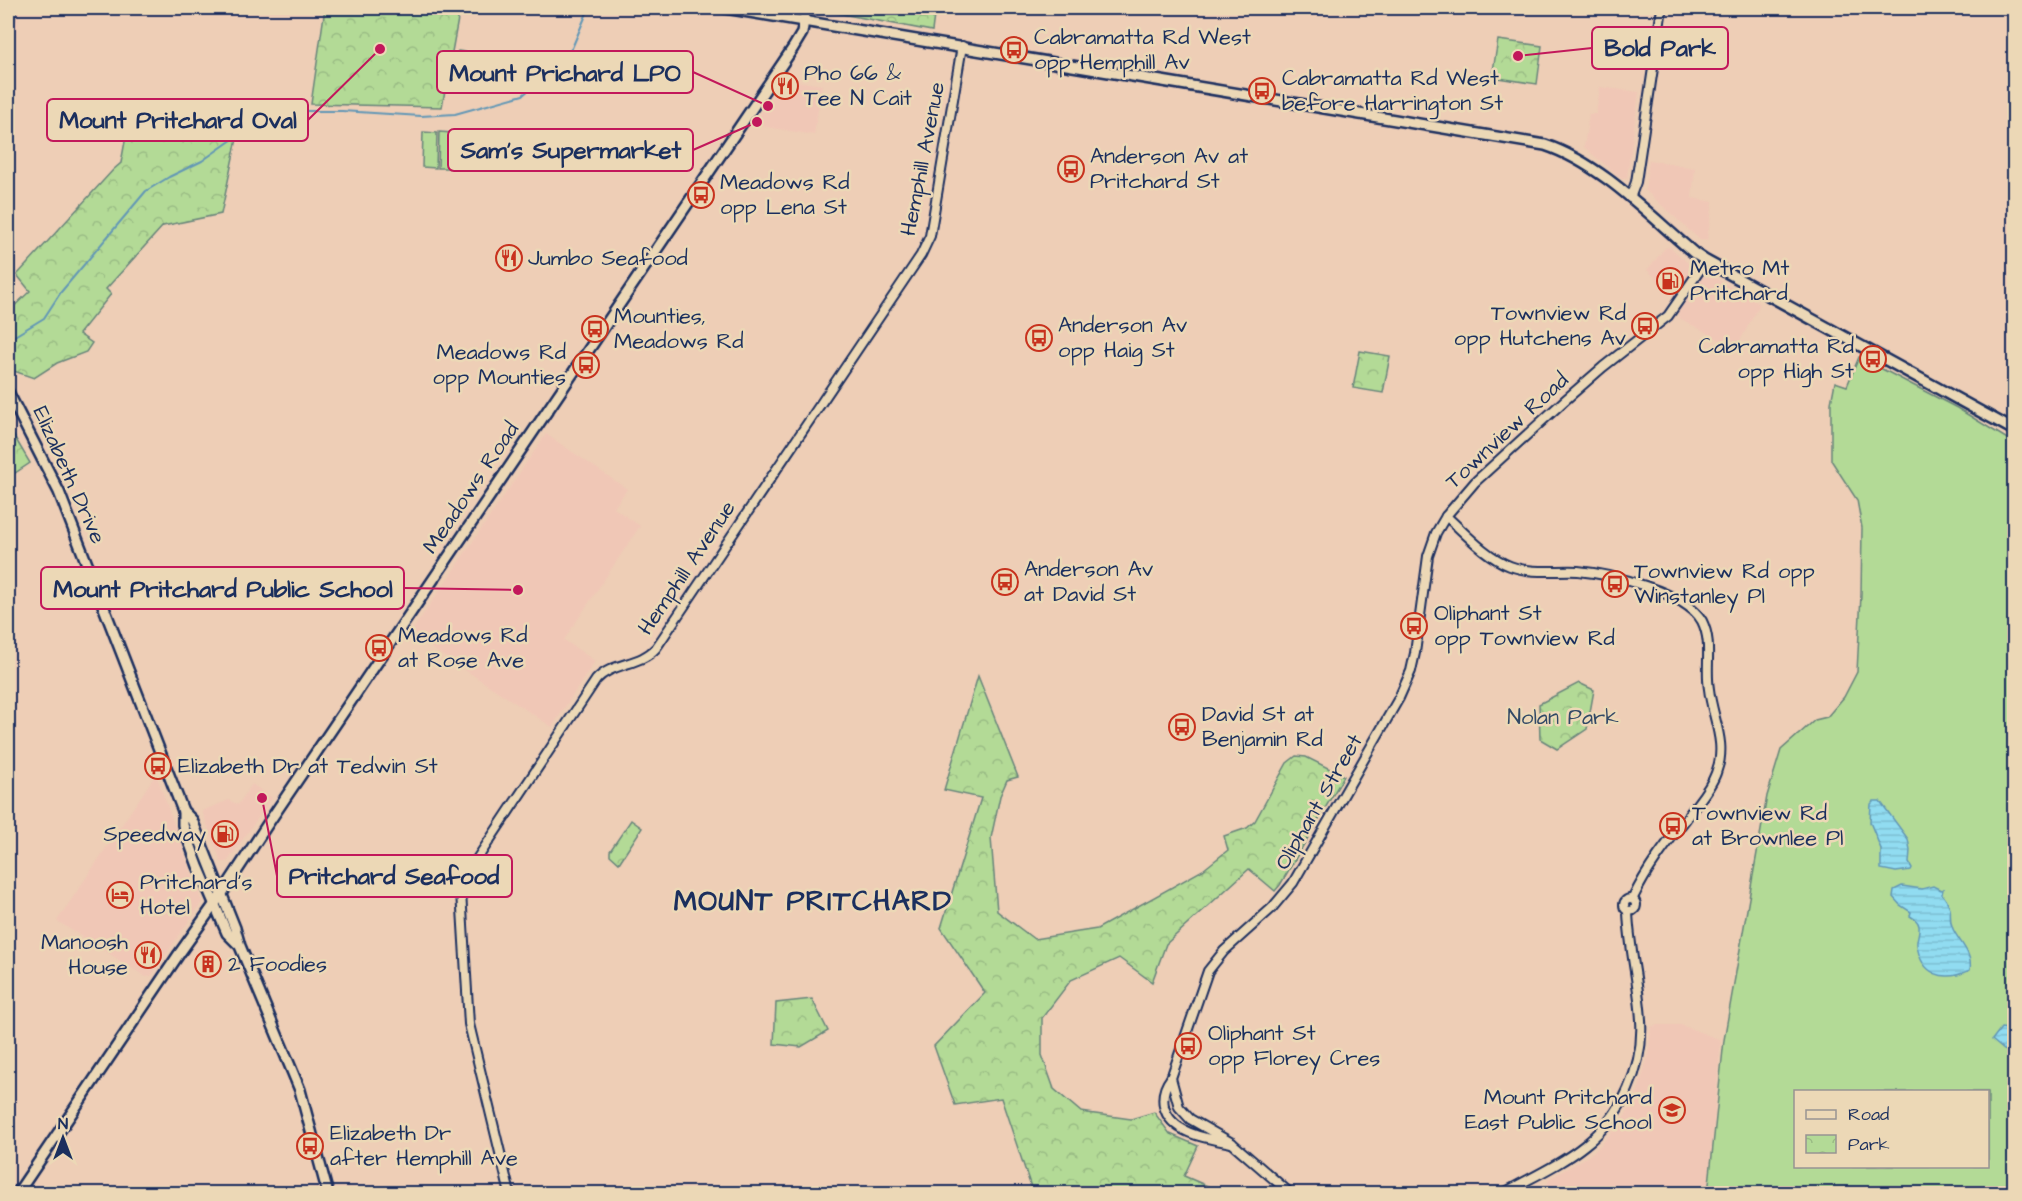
<svg xmlns="http://www.w3.org/2000/svg" width="2022" height="1201" viewBox="0 0 2022 1201" font-family="'Architects Daughter',sans-serif">
	<defs>
		<pattern id="park-crowns" width="20" height="18" patternUnits="userSpaceOnUse" patternTransform="scale(1.5)"><rect width="20" height="18" fill="#b3da96"/><path d="M2 6a3 3 0 1 1 6 0M12 15a3 3 0 1 1 6 0" fill="none" stroke="#99bb84"/></pattern>
		<pattern id="water-rules" width="6" height="5" patternUnits="userSpaceOnUse" patternTransform="scale(1.5)"><rect width="6" height="5" fill="#91dcf1"/><path d="M0 2.5h6" fill="none" stroke="#7cbdd1"/></pattern>
	</defs>
	<rect width="100%" height="100%" fill="#eeceb6"/>
	<filter id="ink" filterUnits="userSpaceOnUse"><feTurbulence type="fractalNoise" baseFrequency=".0167" numOctaves="2"/><feDisplacementMap in="SourceGraphic" scale="12" xChannelSelector="R" yChannelSelector="G"/><feConvolveMatrix kernelMatrix="1 2 1 2 8 2 1 2 1" color-interpolation-filters="sRGB"/></filter>
	<g filter="url(#ink)">
		<!-- built -->
		<g fill="#f0c7b6">
			<polygon points="8,8 20,8 8,88"/>
			<polygon points="784,79 822,85 814,135 755,125 755,122"/>
			<polygon points="1600,87 1639,92 1627,178 1622,179 1584,147 1589,114 1596,114"/>
			<polygon points="1649,160 1695,168 1692,198 1713,202 1707,240 1700,240 1645,190"/>
			<polygon points="1670,247 1689,264 1691,269 1705,277 1713,277 1760,304 1736,348 1679,318 1673,293 1647,270 1665,248"/>
			<polygon points="546,434 627,489 614,508 640,526 564,640 595,661 552,727 410,634"/>
			<polygon points="156,774 202,902 151,976 146,977 57,921"/>
			<polygon points="252,784 272,798 227,862 221,862 202,811 229,800 238,805"/>
			<polygon points="1656,1025 1681,1025 1721,1040 1708,1193 1553,1194 1547,1186 1549,1179 1587,1157 1598,1148 1621,1122 1630,1108 1637,1094 1649,1053 1651,1027"/>
		</g>
		<!-- grass -->
		<g fill="#b3da96" stroke="#67847a" stroke-width="1.5" fill-rule="evenodd">
			<polygon points="8,10 16,11 8,66"/>
			<polygon points="458,51 472,53 468,83 453,81"/>
			<polygon points="423,132 437,133 436,168 422,167"/>
			<polygon points="439,132 453,133 452,168 438,168"/>
			<path d="M 1859,357 L 1957,408 L 2014,443 L 2014,1193 L 1708,1194 L 1724,1040 L 1767,796 L 1781,750 L 1815,720 L 1827,717 L 1844,697 L 1857,672 L 1861,595 L 1862,528 L 1857,500 L 1831,460 L 1831,403 L 1835,382 L 1847,386 ZM 1796,1092 L 1988,1092 L 1988,1166 L 1796,1166 Z"/>
		</g>
		<!-- park -->
		<g fill="url(#park-crowns)" stroke="#67847a" stroke-width="1.5">
			<polygon points="325,8 460,8 442,107 311,104"/>
			<polygon points="819,8 935,8 932,31 821,10"/>
			<polygon points="1498,40 1542,46 1537,84 1492,77"/>
			<polygon points="231,115 242,115 221,214 163,226 106,289 111,294 79,334 92,343 86,352 57,363 34,378 8,369 8,312 30,291 17,275 113,170 121,163 128,125 206,137"/>
			<polygon points="1360,351 1390,356 1383,393 1353,388"/>
			<polygon points="8,426 30,463 9,477 8,477"/>
			<polygon points="978,676 1018,777 1007,780 1000,796 991,838 997,911 1034,939 1097,929 1203,870 1228,850 1224,836 1247,828 1255,821 1287,763 1296,756 1306,757 1344,776 1280,885 1275,891 1249,869 1166,944 1152,982 1119,958 1071,980 1042,1018 1042,1055 1054,1089 1081,1112 1131,1119 1154,1112 1170,1134 1198,1146 1184,1176 1212,1188 1218,1193 1033,1193 1001,1098 955,1105 934,1046 985,993 941,928 981,798 944,790"/>
			<polygon points="1579,683 1594,690 1587,729 1557,749 1540,739 1539,704"/>
			<polygon points="631,820 642,828 619,863 610,855 610,851"/>
			<polygon points="812,999 828,1031 801,1047 774,1044 776,1003"/>
		</g>
		<!-- water -->
		<g fill="url(#water-rules)" stroke="#6297b6" stroke-width="1.5">
			<polygon points="1874,801 1880,801 1908,839 1910,850 1909,863 1912,868 1911,870 1896,872 1881,869 1881,849 1870,822 1871,804"/>
			<path d="M 1902,886 L 1922,889 L 1933,886 L 1941,890 L 1943,889 L 1942,894 C 1957,913 1946,914 1953,929 C 1959,942 1973,953 1970,970 C 1944,983 1921,975 1917,945 C 1916,939 1920,933 1919,926 C 1918,921 1915,919 1910,916 L 1911,912 L 1900,905 L 1893,897 L 1894,890 Z"/>
			<polygon points="2001,1028 2014,1030 2014,1052 2004,1050 1992,1040"/>
		</g>
		<g fill="none" stroke-linecap="round" stroke-linejoin="round">
			<!-- stream -->
			<polyline stroke="#6297b6" stroke-width="2" points="8,340 44,318 61,292 146,191 169,177 202,161 236,137 277,117 304,111 342,111 421,116 455,114 523,95 550,72 572,48 589,8"/>
			<defs>
				<g id="minor">
					<polyline points="1630,198 1636,182 1662,8"/>
					<path d="M 1446,516 C 1465,533 1486,557 1510,566 C 1531,574 1556,570 1578,571 C 1610,574 1686,592 1702,621 C 1713,643 1705,666 1709,689 C 1712,718 1728,743 1716,773 C 1710,790 1696,804 1686,819 C 1666,844 1647,869 1633,898"/>
					<circle cx="1630" cy="905" r="6"/>
					<polyline points="1171,1078 1179,1107 1190,1119 1232,1143 1291,1194"/>
					<path d="M 1232,1143 C 1209,1139 1170,1134 1164,1106 C 1162,1095 1164,1087 1171,1078 L 1208,971 L 1224,951 L 1272,908 L 1293,883 L 1399,698 L 1411,671 L 1415,653 L 1428,556 L 1436,533 L 1446,516 L 1475,482 L 1564,401 L 1603,367 L 1668,316 L 1706,261"/>
					<path d="M 510,1194 L 469,1024 L 461,892 L 463,880 L 596,680 C 612,662 640,666 656,648 L 921,255 L 930,236 L 962,46"/>
					<path d="M 1502,1194 C 1530,1178 1560,1165 1585,1145 C 1622,1116 1644,1067 1641,1020 C 1639,984 1629,948 1628,911"/>
				</g>
				<g id="major">
					<path d="M 725,8 L 1545,145 C 1602,164 1649,215 1694,253 L 1706,261 L 2014,430"/>
					<polyline points="8,392 59,492 183,811 192,820 235,928 240,946 300,1090 328,1194"/>
					<polyline points="183,811 183,825 198,866 227,933 238,944"/>
					<polyline points="17,1194 179,954 221,895 267,825 793,48 802,33 806,8"/>
				</g>
			</defs>
			<!-- minor casing -->
			<use href="#minor" stroke="#1b2f5e" stroke-width="12"/>
			<!-- major casing -->
			<use href="#major" stroke="#1b2f5e" stroke-width="14"/>
			<!-- minor -->
			<use href="#minor" stroke="#ecd8b6" stroke-width="8"/>
			<!-- major -->
			<use href="#major" stroke="#ecd8b6" stroke-width="9"/>
		</g>
	</g>
	<!-- icons -->
	<defs>
		<symbol id="bus-ring" viewBox="-11 -11 22 22"><circle r="9.5" fill="#ecd8b6" stroke="#c8321e" stroke-width="1.5"/><path d="M-5-6H5V4H4V6H2V4H-2V6H-4V4H-5ZM-3.5-4V0h7V-4ZM-3.5 1.2v1.5H-2V1.2ZM2 1.2v1.5H3.5V1.2Z" fill="#c8321e"/></symbol>
		<symbol id="restaurant-ring" viewBox="-11 -11 22 22"><circle r="9.5" fill="#ecd8b6" stroke="#c8321e" stroke-width="1.5"/><path d="M-5-6h1v4h1v-4h1v4h1v-4h1v5L-1.5 .5V6h-2V.5L-5-1ZM5-6V6H3V1.5H1.5Q1.5-4 5-6Z" fill="#c8321e"/></symbol>
		<symbol id="fuel-ring" viewBox="-11 -11 22 22"><circle r="9.5" fill="#ecd8b6" stroke="#c8321e" stroke-width="1.5"/><path d="M-5.5-6h7V0h2V4h1.3V-2.5L3-4.5l.8-.8L6-3V5H2.5V1h-1V6h-7ZM-4.2-4.7v3.2H.2V-4.7Z" fill="#c8321e"/></symbol>
		<symbol id="hotel-ring" viewBox="-11 -11 22 22"><circle r="9.5" fill="#ecd8b6" stroke="#c8321e" stroke-width="1.5"/><path d="M-6-4.5h1.5V1H6V5H4.5V3h-9V5H-6ZM-4 0a1.8 1.8 0 1 1 3.6 0ZM.5 0V-2.5h3Q6-2.5 6 0Z" fill="#c8321e"/></symbol>
		<symbol id="building-ring" viewBox="-11 -11 22 22"><circle r="9.5" fill="#ecd8b6" stroke="#c8321e" stroke-width="1.5"/><path d="M-4-6H4V6H1V3H-1V6H-4ZM-2.5-4.3h1.7v1.8h-1.7ZM.8-4.3h1.7v1.8H.8ZM-2.5-1h1.7V.8h-1.7ZM.8-1h1.7V.8H.8Z" fill="#c8321e"/></symbol>
		<symbol id="school-ring" viewBox="-11 -11 22 22"><circle r="9.5" fill="#ecd8b6" stroke="#c8321e" stroke-width="1.5"/><path d="M0-5L7-2L0 1L-7-2ZM-4 1L0 2.5L4 1V4Q0 6-4 4Z" fill="#c8321e"/></symbol>
	</defs>
	<g fill-rule="evenodd">
		<use href="#bus-ring" x="999" y="35" width="30" height="30"/>
		<use href="#restaurant-ring" x="770" y="71" width="30" height="30"/>
		<use href="#bus-ring" x="1247" y="76" width="30" height="30"/>
		<use href="#bus-ring" x="1056" y="154" width="30" height="30"/>
		<use href="#bus-ring" x="686" y="180" width="30" height="30"/>
		<use href="#restaurant-ring" x="494" y="243" width="30" height="30"/>
		<use href="#fuel-ring" x="1655" y="266" width="30" height="30"/>
		<use href="#bus-ring" x="1630" y="311" width="30" height="30"/>
		<use href="#bus-ring" x="580" y="314" width="30" height="30"/>
		<use href="#bus-ring" x="1024" y="323" width="30" height="30"/>
		<use href="#bus-ring" x="1858" y="344" width="30" height="30"/>
		<use href="#bus-ring" x="571" y="350" width="30" height="30"/>
		<use href="#bus-ring" x="990" y="567" width="30" height="30"/>
		<use href="#bus-ring" x="1600" y="569" width="30" height="30"/>
		<use href="#bus-ring" x="1399" y="611" width="30" height="30"/>
		<use href="#bus-ring" x="364" y="633" width="30" height="30"/>
		<use href="#bus-ring" x="1167" y="712" width="30" height="30"/>
		<use href="#bus-ring" x="143" y="751" width="30" height="30"/>
		<use href="#bus-ring" x="1658" y="811" width="30" height="30"/>
		<use href="#fuel-ring" x="210" y="819" width="30" height="30"/>
		<use href="#hotel-ring" x="105" y="880" width="30" height="30"/>
		<use href="#restaurant-ring" x="133" y="940" width="30" height="30"/>
		<use href="#building-ring" x="193" y="949" width="30" height="30"/>
		<use href="#bus-ring" x="1173" y="1031" width="30" height="30"/>
		<use href="#school-ring" x="1657" y="1095" width="30" height="30"/>
		<use href="#bus-ring" x="295" y="1131" width="30" height="30"/>
	</g>
	<g text-anchor="middle" dominant-baseline="central" stroke-width="5" stroke-linejoin="round" paint-order="stroke">
		<!-- poi labels -->
		<g font-size="22" fill="#1b2f5e" stroke="#ecd8b6" text-anchor="start">
			<text x="1034" y="37">Cabramatta Rd West<tspan x="1034" dy="25">opp Hemphill Av</tspan></text>
			<text x="804" y="73">Pho 66 &amp;<tspan x="804" dy="25">Tee N Cait</tspan></text>
			<text x="1282" y="78">Cabramatta Rd West<tspan x="1282" dy="25">before Harrington St</tspan></text>
			<text x="1090" y="156">Anderson Av at<tspan x="1090" dy="25">Pritchard St</tspan></text>
			<text x="720" y="182">Meadows Rd<tspan x="720" dy="25">opp Lena St</tspan></text>
			<text x="528" y="258">Jumbo Seafood</text>
			<text x="1690" y="268">Metro Mt<tspan x="1690" dy="25">Pritchard</tspan></text>
			<text x="1626" y="313" text-anchor="end">Townview Rd<tspan x="1626" dy="25">opp Hutchens Av</tspan></text>
			<text x="614" y="316">Mounties,<tspan x="614" dy="25">Meadows Rd</tspan></text>
			<text x="1058" y="325">Anderson Av<tspan x="1058" dy="25">opp Haig St</tspan></text>
			<text x="1854" y="346" text-anchor="end">Cabramatta Rd<tspan x="1854" dy="25">opp High St</tspan></text>
			<text x="566" y="352" text-anchor="end">Meadows Rd<tspan x="566" dy="25">opp Mounties</tspan></text>
			<text x="1024" y="569">Anderson Av<tspan x="1024" dy="25">at David St</tspan></text>
			<text x="1634" y="571">Townview Rd opp<tspan x="1634" dy="25">Winstanley Pl</tspan></text>
			<text x="1434" y="613">Oliphant St<tspan x="1434" dy="25">opp Townview Rd</tspan></text>
			<text x="398" y="635">Meadows Rd<tspan x="398" dy="25">at Rose Ave</tspan></text>
			<text x="1202" y="714">David St at<tspan x="1202" dy="25">Benjamin Rd</tspan></text>
			<text x="178" y="766">Elizabeth Dr at Tedwin St</text>
			<text x="1692" y="813">Townview Rd<tspan x="1692" dy="25">at Brownlee Pl</tspan></text>
			<text x="206" y="834" text-anchor="end">Speedway</text>
			<text x="140" y="882">Pritchard's<tspan x="140" dy="25">Hotel</tspan></text>
			<text x="128" y="942" text-anchor="end">Manoosh<tspan x="128" dy="25">House</tspan></text>
			<text x="228" y="964">2 Foodies</text>
			<text x="1208" y="1033">Oliphant St<tspan x="1208" dy="25">opp Florey Cres</tspan></text>
			<text x="1652" y="1097" text-anchor="end">Mount Pritchard<tspan x="1652" dy="25">East Public School</tspan></text>
			<text x="330" y="1133">Elizabeth Dr<tspan x="330" dy="25">after Hemphill Ave</tspan></text>
		</g>
		<!-- street labels -->
		<g font-size="22" fill="#1b2f5e" stroke="#ecd8b6">
			<text transform="translate(923 159) rotate(-79)">Hemphill Avenue</text>
			<text transform="translate(1507 431) rotate(-43)">Townview Road</text>
			<text transform="translate(69 475) rotate(66)">Elizabeth Drive</text>
			<text transform="translate(471 488) rotate(-56)">Meadows Road</text>
			<text transform="translate(687 568) rotate(-56)">Hemphill Avenue</text>
			<text transform="translate(1319 802) rotate(-60)">Oliphant Street</text>
		</g>
		<!-- park labels -->
		<g font-size="22" fill="#324966" stroke="#ecd8b6">
			<text x="1563" y="717">Nolan Park</text>
		</g>
		<!-- district labels -->
		<g font-size="28" font-weight="bold" letter-spacing="1.5" fill="#1b2f5e" stroke="#ecd8b6">
			<text x="813" y="901">MOUNT PRITCHARD</text>
		</g>
	</g>
	<!-- callouts -->
	<path fill="none" stroke="#c2185b" stroke-width="2" d="M1518 56L1592 48M768 106L693 72M380 49L308 120M757 122L693 150M518 590L404 588M262 798L277 876"/>
	<g fill="#c2185b" stroke="#ecd8b6" stroke-width="2">
		<circle cx="1518" cy="56" r="6"/>
		<circle cx="768" cy="106" r="6"/>
		<circle cx="380" cy="49" r="6"/>
		<circle cx="757" cy="122" r="6"/>
		<circle cx="518" cy="590" r="6"/>
		<circle cx="262" cy="798" r="6"/>
	</g>
	<g fill="#ecd8b6" stroke="#c2185b" stroke-width="2">
		<rect x="1592" y="27" width="136" height="42" rx="6"/>
		<rect x="437" y="51" width="256" height="42" rx="6"/>
		<rect x="47" y="99" width="261" height="42" rx="6"/>
		<rect x="448" y="129" width="245" height="42" rx="6"/>
		<rect x="41" y="567" width="363" height="42" rx="6"/>
		<rect x="277" y="855" width="235" height="42" rx="6"/>
	</g>
	<g font-size="24" text-anchor="middle" font-weight="bold" fill="#1b2f5e">
		<text x="1660" y="56">Bold Park</text>
		<text x="565" y="81">Mount Prichard LPO</text>
		<text x="178" y="128">Mount Pritchard Oval</text>
		<text x="571" y="158">Sam's Supermarket</text>
		<text x="223" y="597">Mount Pritchard Public School</text>
		<text x="394" y="884">Pritchard Seafood</text>
	</g>
	<!-- margin -->
	<rect width="2022" height="1201" fill="none" stroke="#ecd8b6" stroke-width="30"/>
	<rect x="15" y="15" width="1992" height="1171" fill="none" stroke="#1b2f5e" stroke-width="2" filter="url(#ink)"/>
	<!-- legend -->
	<rect x="1794" y="1090" width="195" height="78" fill="#ecd8b6" stroke="#989493" stroke-width="1.5"/>
	<rect x="1806" y="1110" width="30" height="9" fill="#ecd8b6" stroke="#989493" stroke-width="1.5"/>
	<text x="1848" y="1120" font-size="18" fill="#1b2f5e">Road</text>
	<rect x="1806" y="1135" width="30" height="18" fill="url(#park-crowns)" stroke="#989493" stroke-width="1.5"/>
	<text x="1848" y="1150" font-size="18" fill="#1b2f5e">Park</text>
	<!-- north arrow -->
	<g transform="translate(63 1138)" stroke="#ecd8b6" stroke-width="4.5" paint-order="stroke">
	<path d="M0-4.5L10 22L0 15L-10 22Z" fill="#1b2f5e"/>
	<text y="-9" font-size="16" font-weight="bold" text-anchor="middle" fill="#1b2f5e">N</text>
	</g>
</svg>
